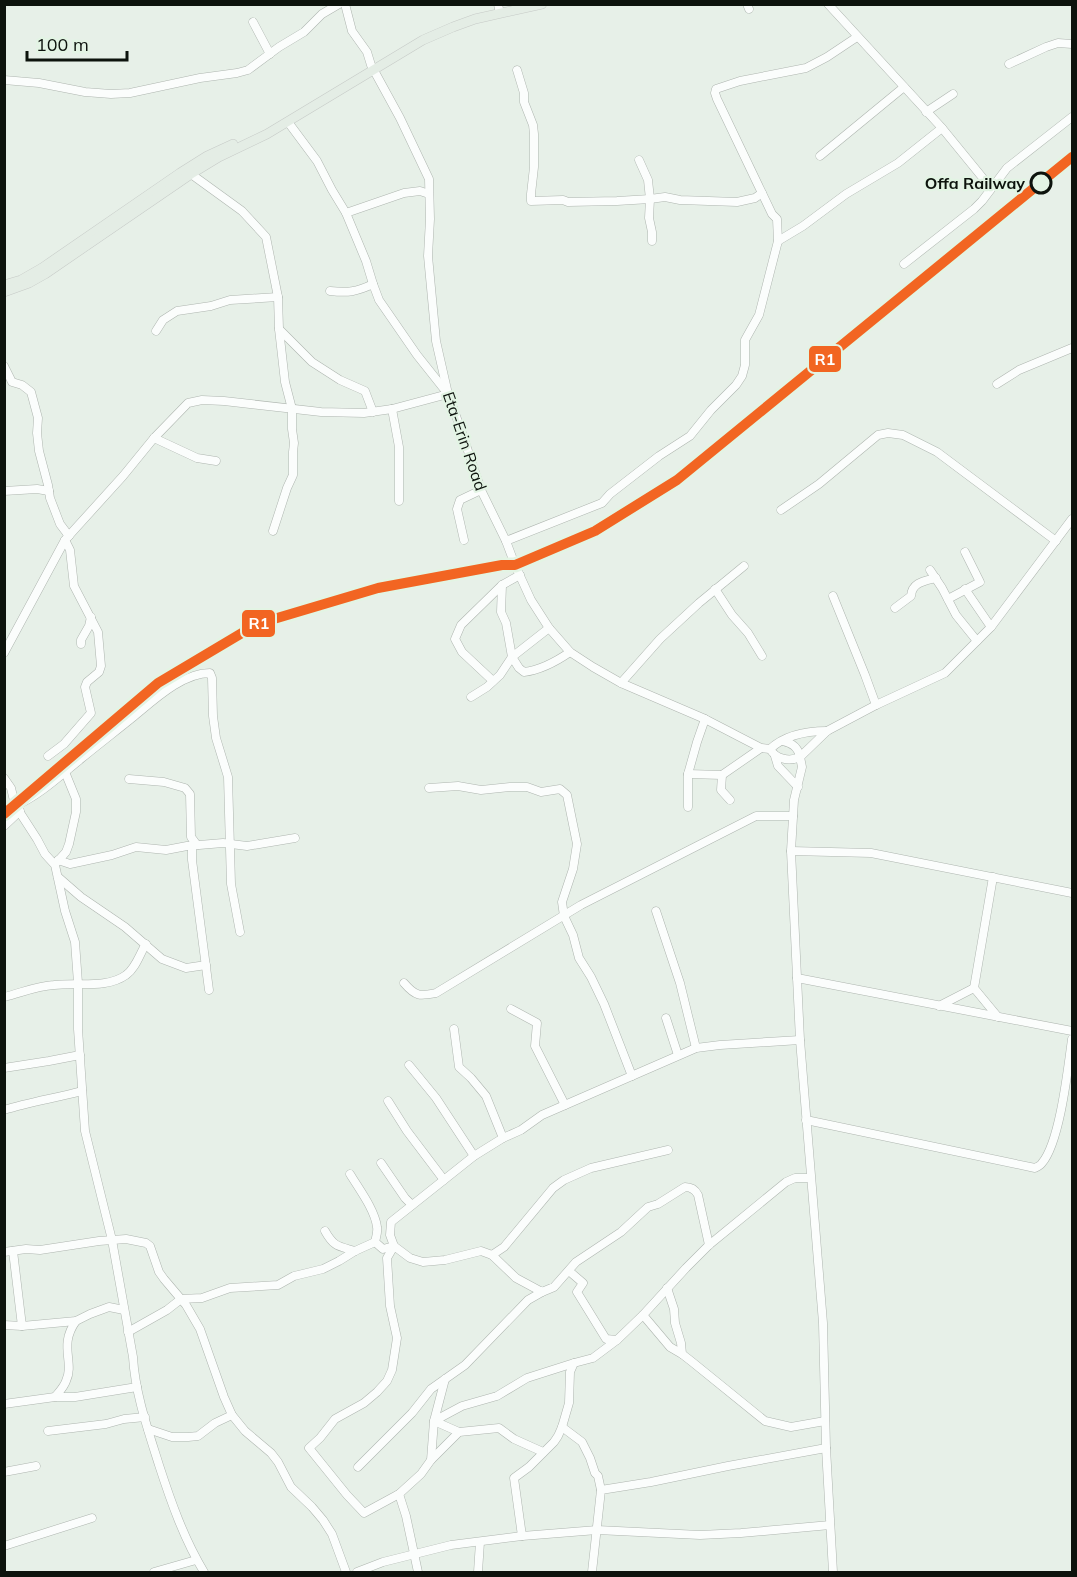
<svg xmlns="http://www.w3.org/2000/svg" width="1077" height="1577" viewBox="0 0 1077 1577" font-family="Mulish,sans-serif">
	<rect width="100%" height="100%" fill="#e7f0e8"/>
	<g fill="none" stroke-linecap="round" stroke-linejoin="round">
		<defs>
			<g id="minor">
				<polyline points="345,4 352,31 367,52 371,65 400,118 429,179 430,219 428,256 436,341 448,394 460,427 481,490 506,541 515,565 531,600 549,628 570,652 593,667 621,683 705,719 761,748 770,749"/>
				<polyline points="498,4 499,9"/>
				<polyline points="747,4 749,9"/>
				<polyline points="828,4 942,128 991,188"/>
				<polyline points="253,22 270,54"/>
				<polyline points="1009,64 1046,47 1058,43 1072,44"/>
				<polyline points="517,70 524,93 524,102 533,125 534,134 534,167 531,194 531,201 563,200 568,202 617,201 650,199 665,197 680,200 737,202 755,198 762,193"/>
				<polyline points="4,80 39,83 85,92 111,94 130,93 200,78 237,73 248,70 279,47 304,32 322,14 339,4"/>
				<polyline points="926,112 953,94"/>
				<polyline points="288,122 317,161 332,190 346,213 366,261 373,284"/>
				<polyline points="820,156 904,87"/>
				<polyline points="639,160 648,180 650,199 649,218 652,232 652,241"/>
				<polyline points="191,174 242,211 266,237 278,297 279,329 285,382 292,409 292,429 294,443 293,452 293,475 287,488 273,531"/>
				<polyline points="346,213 404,193 420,191 429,194"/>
				<polyline points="778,241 803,226 846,194 898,163 942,128"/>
				<polyline points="904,264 974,209 982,201 1007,168 1072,117"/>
				<polyline points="279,329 312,362 340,380 365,391 373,412"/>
				<polyline points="156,331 163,320 177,311 211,306 230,300 278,297"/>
				<polyline points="4,366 12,382 22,385 31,392 38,418 37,433 39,451 48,485 50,498 60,524 69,536"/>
				<polyline points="997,384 1019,370 1072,348"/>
				<polyline points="392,409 399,447 399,501"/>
				<polyline points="154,438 197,458 216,461"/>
				<polyline points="4,491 37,489 49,491"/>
				<polyline points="781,510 819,484 878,435 888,433 903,435 937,452 1056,541"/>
				<polyline points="464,540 457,509 460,500 481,490"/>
				<polyline points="506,541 602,503 610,494 659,456 690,436 711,410 736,385 742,376 745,365 745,340 759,315 778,241 777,219 772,214 717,99 715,93 716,89 740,81 806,68 827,57 857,37"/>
				<polyline points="930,570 942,588 956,615 977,641"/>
				<path d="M 502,585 L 501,612 L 506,623 L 512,657 L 519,668 L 524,672 C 541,670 557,661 570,652"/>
				<polyline points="715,589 732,615 748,633 762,656"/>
				<polyline points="965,589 991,627"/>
				<polyline points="833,596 865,675 876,705"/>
				<polyline points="948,599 980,582 965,552"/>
				<path d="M 895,608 L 911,596 C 912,582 925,581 936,578"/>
				<polyline points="81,644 81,640 89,626 91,617"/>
				<path d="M 4,653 L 65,540 L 123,476 L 154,438 L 188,403 L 202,400 L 224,401 L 321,412 L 364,413 L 392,409 L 448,394 L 417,355 L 379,300 L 373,284 C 356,292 348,293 330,291"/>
				<polyline points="493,681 462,652 455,639 461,625 502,585 520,575"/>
				<polyline points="621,683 660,639 699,603 744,566"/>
				<polyline points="471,697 487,687 500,675 512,657 549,628"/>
				<path d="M 770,749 C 785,735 807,731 827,731"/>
				<path d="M 770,749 C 776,759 789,762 800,757 C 798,747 792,743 783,741"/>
				<polyline points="48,756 64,744 91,713 85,687 87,682 99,672 101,666 98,632 74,586 70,550 65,540"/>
				<polyline points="775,756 778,766 798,787"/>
				<polyline points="688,774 722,775 761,748"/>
				<polyline points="722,775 721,790 730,800"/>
				<path d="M 4,778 L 11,788 L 15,805 L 37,839 L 45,854 L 55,865 L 65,911 L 75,942 L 78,983 L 78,1029 L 85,1131 L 112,1240 L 133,1357 C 135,1393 148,1430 159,1465 C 171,1502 184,1539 204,1572"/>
				<polyline points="129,779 164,782 185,788 190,794 191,837 197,845"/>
				<polyline points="429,788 458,786 481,790 510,787 527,787 541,792 560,789 567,795 577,844 573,869 562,902 564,916 573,935 579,958 591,977 604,1004 632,1076"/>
				<path d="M 15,806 C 39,796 62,774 82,758 C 99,744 116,731 132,718 C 154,700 182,673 210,673 L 212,678 L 213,716 L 216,738 L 228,777 L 231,884 L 240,932"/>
				<polyline points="688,807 688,774 697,742 705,719"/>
				<polyline points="4,826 20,811"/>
				<polyline points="192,845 192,860 209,990"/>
				<polyline points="791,851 871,853 1072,893"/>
				<polyline points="58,860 70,864 112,855 136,847 166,850 187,846 223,843 247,846 295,838"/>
				<polyline points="57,862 66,852 69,844 76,812 76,799 65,772"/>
				<polyline points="58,877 81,897 125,927 162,959 186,968 206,965"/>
				<polyline points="993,877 974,988 998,1017"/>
				<polyline points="656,911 680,983 696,1048"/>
				<polyline points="797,978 1072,1031"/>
				<path d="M 404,983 C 416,997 420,996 436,993 L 581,905 L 756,816 L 793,816"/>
				<path d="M 4,997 C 21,993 36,986 54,985 C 76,982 107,989 126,975 C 136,968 140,953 146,944"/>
				<polyline points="939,1006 974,988"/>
				<polyline points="511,1009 537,1023 535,1046 565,1105"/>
				<polyline points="666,1018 678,1055"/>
				<polyline points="454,1029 459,1067 471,1078 486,1096 503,1138"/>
				<polyline points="409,1065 436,1098 474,1156"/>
				<polyline points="4,1068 49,1061 80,1055"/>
				<polyline points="388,1101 407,1131 444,1180"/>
				<path d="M 4,1110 C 30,1102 56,1098 82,1091"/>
				<path d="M 806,1120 L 1035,1168 C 1037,1167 1041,1165 1042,1163 C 1060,1142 1068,1068 1072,1039"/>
				<polyline points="381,1163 405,1198 412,1205"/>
				<path d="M 350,1174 C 359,1189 375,1210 377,1227 C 378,1232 376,1237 375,1242 L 383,1249 L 394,1246 L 410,1258 L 423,1262 L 445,1260 L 481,1251 L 492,1255 L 516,1278 L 542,1292 L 554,1287 L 576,1262 L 621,1232 L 648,1207 L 658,1204 L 685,1187 C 691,1187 695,1189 698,1195 L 709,1245"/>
				<path d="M 325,1231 C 334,1247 338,1246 355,1251"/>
				<polyline points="13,1251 22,1326"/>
				<polyline points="4,1252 26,1249 40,1250 99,1241 126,1239 146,1243 150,1246 159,1272 164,1279 186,1305 200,1329 224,1397 232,1415 245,1431 271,1453 278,1462 291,1487 312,1507 323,1520 332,1534 346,1572"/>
				<polyline points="492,1255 504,1247 553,1188 564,1180 591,1168 668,1150"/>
				<polyline points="569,1271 583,1283 577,1292 606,1339 617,1340"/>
				<polyline points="667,1288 674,1309 675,1323 681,1343 682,1354 691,1361 765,1421 791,1427 825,1421"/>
				<polyline points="643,1315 670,1347 682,1354"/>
				<polyline points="4,1325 22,1326 76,1321 90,1314 109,1307 124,1310"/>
				<polyline points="128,1332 167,1310 181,1299 202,1298 230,1288 278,1285 294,1276 323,1269 339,1261 355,1251 375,1242"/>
				<polyline points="445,1379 434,1421 431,1460 421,1474 399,1494 364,1513 347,1495 309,1448 320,1438 335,1419 364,1403 377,1392 387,1381 392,1370 397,1338 390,1306 387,1258 394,1246 390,1235 391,1222 474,1156 503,1138 521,1130 542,1115 565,1105 696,1048 720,1045 800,1040"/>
				<path d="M 55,1397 C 59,1392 64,1387 66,1381 C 75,1362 58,1346 76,1321"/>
				<polyline points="4,1404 55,1397 75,1397 137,1387"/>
				<polyline points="562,1427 582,1442 590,1458 595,1473 598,1476 601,1490"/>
				<polyline points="148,1429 172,1437 188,1437 198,1436 215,1423 232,1415"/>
				<polyline points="48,1431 106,1424 124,1419 145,1417"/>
				<polyline points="459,1432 434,1421 462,1406 497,1396 527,1378 574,1363"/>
				<polyline points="431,1460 459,1432 499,1428 514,1439 543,1452"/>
				<polyline points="358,1467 412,1413 431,1389 465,1365 528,1300 542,1292"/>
				<polyline points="4,1472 36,1466"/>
				<polyline points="399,1494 406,1516 418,1572"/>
				<polyline points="522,1536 514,1478 529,1467 554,1442 558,1436 562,1427 569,1403 570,1372 574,1363 593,1358 617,1340 643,1315 686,1268 709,1245 786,1182 795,1178 810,1178"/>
				<polyline points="4,1546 92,1518"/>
				<polyline points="154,1572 196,1560"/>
				<polyline points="357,1572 383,1562 451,1545 522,1536 597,1530 700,1535 741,1533 830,1525"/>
				<polyline points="478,1572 480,1542"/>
				<polyline points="592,1572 601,1490 651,1482 728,1466 826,1448"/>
				<polyline points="833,1572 826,1448 823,1323 800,1040 791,851 794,800 802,767 800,757 827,731 876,705 945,673 991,627 1072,519"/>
			</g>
			<g id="major">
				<polyline points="4,285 21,280 42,268 180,173 207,156 233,144"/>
				<polyline points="4,292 29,283 45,274 191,174 219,157 267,134 423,40 453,27 475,19 542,4"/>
			</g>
		</defs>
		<!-- minor casing -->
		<use href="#minor" stroke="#aeb5af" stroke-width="9"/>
		<!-- major casing -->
		<use href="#major" stroke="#c6cac7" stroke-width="10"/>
		<!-- minor -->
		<use href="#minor" stroke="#fbfdfc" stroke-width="8"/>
		<!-- major -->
		<use href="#major" stroke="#e4ede5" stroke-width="9"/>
		<defs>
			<polyline id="rail-1" points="4,814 158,683 257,624 378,588 502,565 515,565 595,531 677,480 1072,157"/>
		</defs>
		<!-- rail-1 casing -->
		<use href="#rail-1" stroke="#e3f4e4" stroke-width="15"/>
		<!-- rail-1 -->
		<use href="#rail-1" stroke="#f26522" stroke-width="10"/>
	</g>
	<!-- markers -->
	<circle fill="#e3f4e4" stroke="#0d130d" stroke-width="3" cx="1041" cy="183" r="10"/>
	<g text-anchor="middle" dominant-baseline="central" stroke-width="4.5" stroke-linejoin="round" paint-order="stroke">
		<!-- stop labels -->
		<g font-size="16" font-weight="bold" fill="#0d130d" stroke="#e3f4e4" text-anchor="end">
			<text x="1025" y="183">Offa Railway</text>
		</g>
		<!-- street labels -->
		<g font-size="16" fill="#0d130d" stroke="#e3f4e4">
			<text transform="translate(465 441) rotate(71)">Eta-Erin Road</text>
		</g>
	</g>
	<g stroke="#e3f4e4" stroke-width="2">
		<rect x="808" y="345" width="34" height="28" rx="6" fill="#f26522"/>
		<rect x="241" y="609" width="35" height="29" rx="6" fill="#f26522"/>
	</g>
	<g font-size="16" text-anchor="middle" font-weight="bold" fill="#fff">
		<text x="825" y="365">R1</text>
		<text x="259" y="629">R1</text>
	</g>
	<!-- border -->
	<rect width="1077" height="1577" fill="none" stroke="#0d130d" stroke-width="12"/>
	<!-- scale -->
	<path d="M27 51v9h100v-9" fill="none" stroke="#0d130d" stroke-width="3"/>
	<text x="36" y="51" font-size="18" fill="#0d130d" stroke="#e3f4e4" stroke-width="4.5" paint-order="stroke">100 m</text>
</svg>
